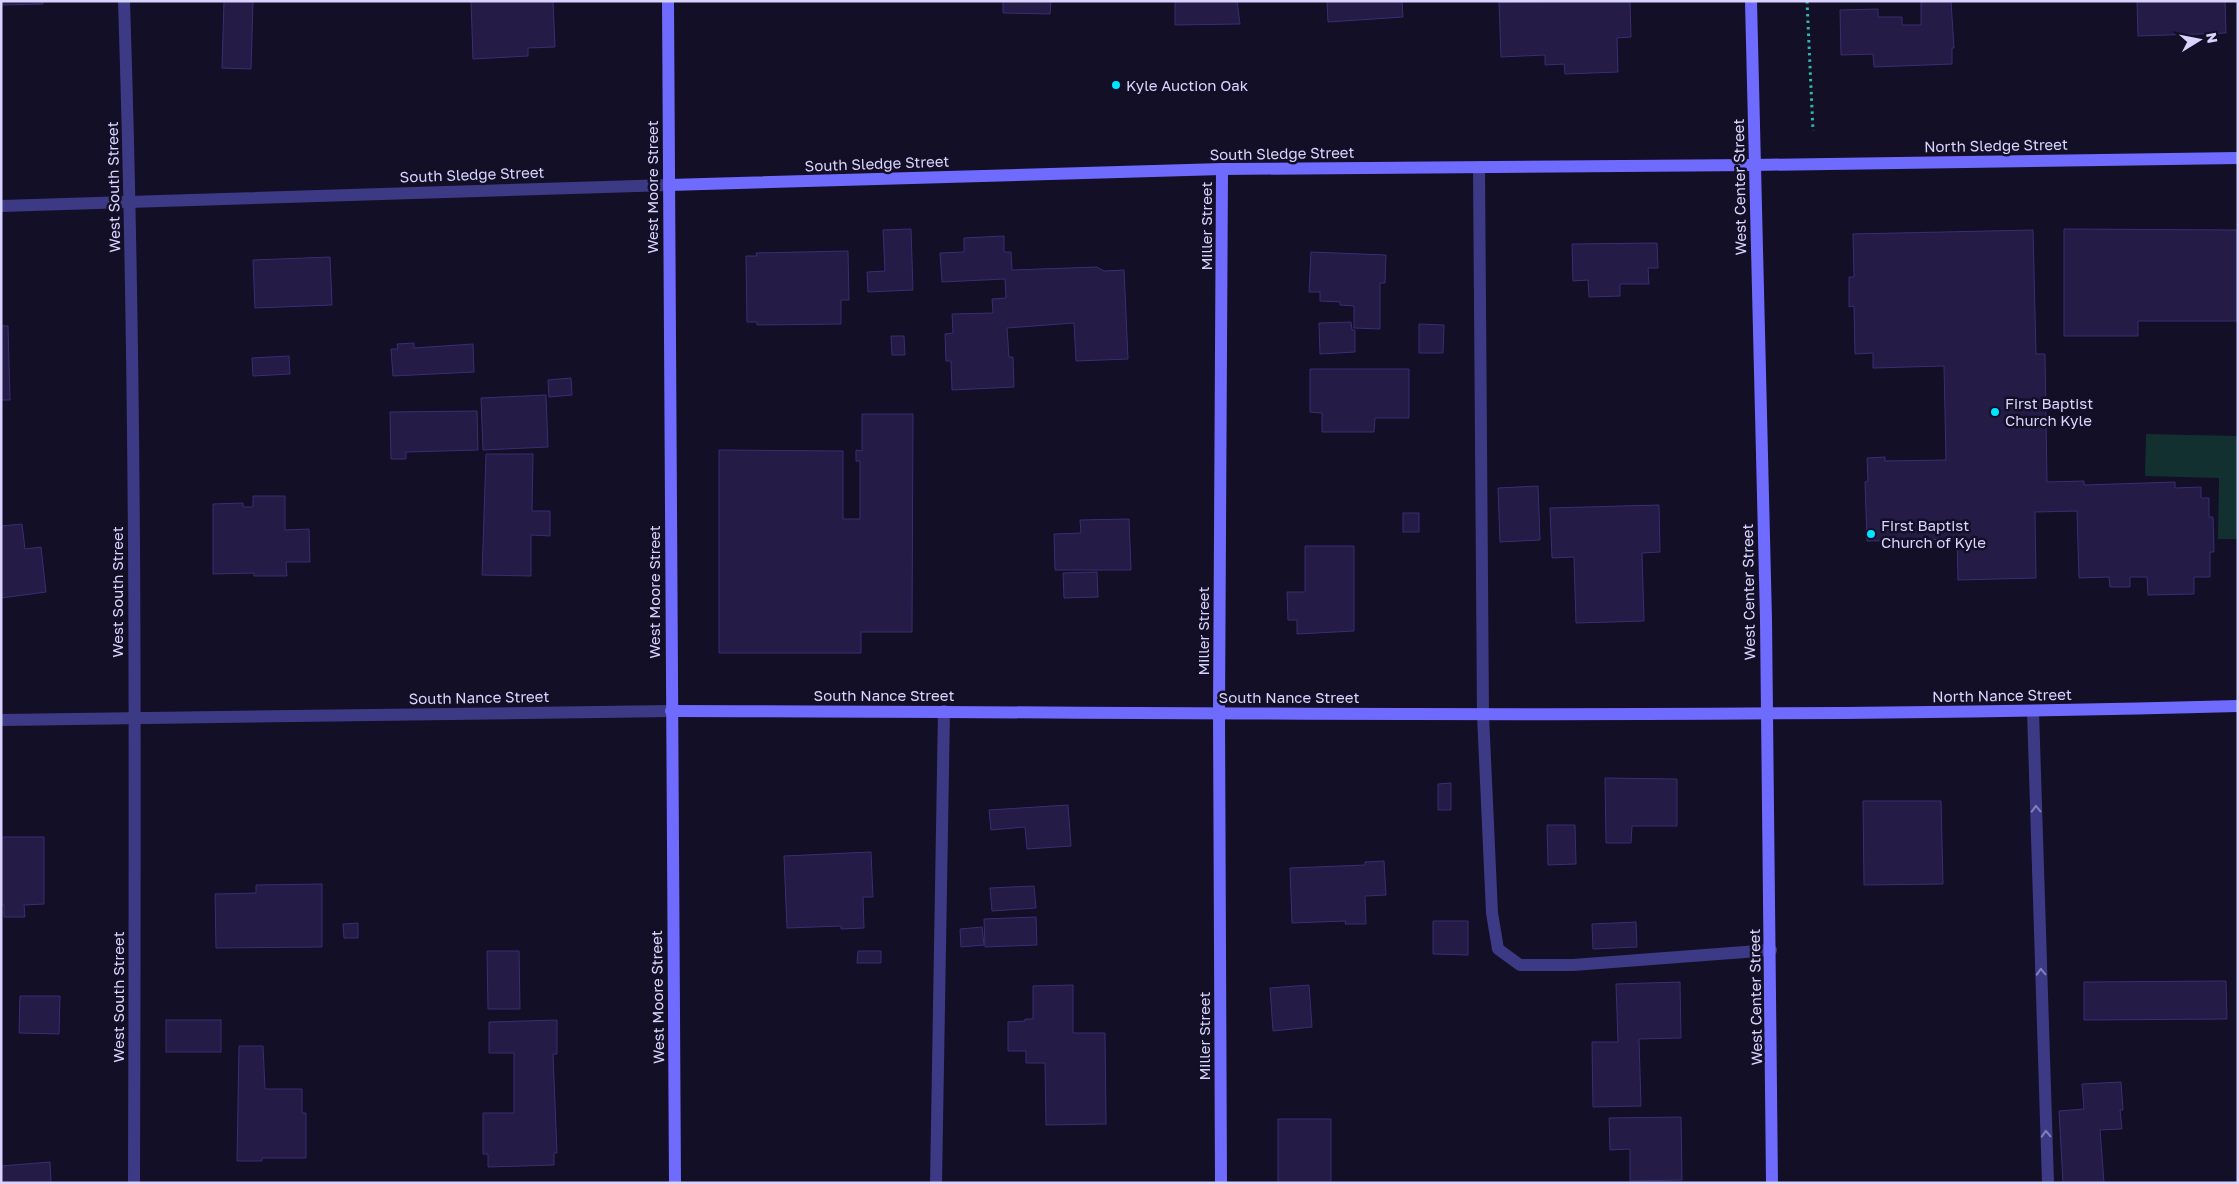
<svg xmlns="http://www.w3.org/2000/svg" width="2239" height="1184" viewBox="0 0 2239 1184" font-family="'Golos Text',sans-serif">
	<rect width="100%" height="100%" fill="#130f26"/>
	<!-- green -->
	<polygon fill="#12302f" points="2146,434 2238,436 2238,539 2218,539 2219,478 2145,476"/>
	<!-- building -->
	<g fill="#241b47" stroke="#3b2d73">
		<polygon points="1,1 43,1 43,4 1,5"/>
		<polygon points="224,1 253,1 251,69 222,68"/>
		<polygon points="471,1 553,1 555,47 528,48 528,56 473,59"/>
		<polygon points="1003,1 1081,1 1051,1 1050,14 1003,13"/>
		<polygon points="1175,1 1237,1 1240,24 1175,25"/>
		<polygon points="1327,1 1402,1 1403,17 1328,22"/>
		<polygon points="1630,1 1631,37 1617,38 1618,72 1565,74 1564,64 1545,65 1545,55 1501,57 1499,2"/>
		<polygon points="1921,1 1951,1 1954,48 1952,48 1952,64 1874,67 1873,54 1841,55 1840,10 1878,9 1878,17 1902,17 1902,25 1921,25"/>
		<polygon points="2137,1 2225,1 2226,33 2138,36"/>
		<polygon points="911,229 913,290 868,292 867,272 885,271 883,230"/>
		<polygon points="2064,229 2237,230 2237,321 2138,321 2138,336 2064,336"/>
		<polygon points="2033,230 2036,354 2045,354 2047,482 2084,481 2084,485 2175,482 2175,488 2201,487 2201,498 2209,498 2209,517 2213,517 2214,552 2210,552 2210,577 2194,577 2194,594 2148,595 2147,577 2130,577 2130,587 2110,587 2109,577 2079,578 2077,511 2035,512 2036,578 1958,580 1957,539 1867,541 1865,482 1868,481 1867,458 1885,457 1885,461 1946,460 1944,366 1873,368 1873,353 1855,354 1854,306 1849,307 1849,277 1854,277 1853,234"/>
		<polygon points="1004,236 1004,252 1011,252 1012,270 1097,267 1104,271 1124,270 1128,359 1076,361 1074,323 1007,328 1009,357 1013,357 1014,387 952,390 951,361 946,361 945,334 953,333 952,314 993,313 992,299 1006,298 1005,279 942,282 940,253 964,252 964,238"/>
		<polygon points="1657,243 1658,268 1648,268 1649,284 1620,284 1620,296 1589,297 1588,280 1573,281 1572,244"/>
		<polygon points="848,251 849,300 841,300 841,324 757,325 757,322 747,322 746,256 757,256 756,253"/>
		<polygon points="1311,252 1386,255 1385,283 1380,283 1380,329 1354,328 1354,306 1340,305 1340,302 1320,301 1320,292 1309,292"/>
		<polygon points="330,257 332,305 255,308 253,260"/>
		<polygon points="1351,322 1352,330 1355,330 1355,352 1320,354 1319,323"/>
		<polygon points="1419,324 1444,325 1443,353 1419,353"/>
		<polygon points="1,326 8,326 10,400 1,400"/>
		<polygon points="891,336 904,336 905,355 892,355"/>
		<polygon points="414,343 414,348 473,344 474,372 393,376 391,349 398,349 397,344"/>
		<polygon points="289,356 290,374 253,376 252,358"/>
		<polygon points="1310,369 1409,369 1409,418 1375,418 1374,432 1322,432 1322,413 1310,412"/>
		<polygon points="571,378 572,395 549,397 548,380"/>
		<polygon points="546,395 548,447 483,450 481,398"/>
		<polygon points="477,411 478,450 406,452 406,459 391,459 390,412"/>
		<polygon points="862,414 913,414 912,632 861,632 861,653 719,653 719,450 843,451 843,519 860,519 860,461 856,461 856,450 862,451"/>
		<polygon points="486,454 533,454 532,511 550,511 550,536 531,535 531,576 482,575"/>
		<polygon points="1538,486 1540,540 1500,542 1498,488"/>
		<polygon points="253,496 285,496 285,530 309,529 310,562 286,562 287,576 254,576 254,573 213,574 213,504 243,503 243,507 253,507"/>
		<polygon points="1659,505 1660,552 1642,553 1644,621 1576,623 1574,557 1552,558 1550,508"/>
		<rect x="1403" y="513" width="16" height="19"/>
		<polygon points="1129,519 1131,570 1055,570 1054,534 1081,533 1080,520"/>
		<polygon points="22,524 25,549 41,547 46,592 1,598 1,526"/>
		<polygon points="1305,546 1354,546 1354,631 1297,634 1297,620 1288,620 1287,592 1305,592"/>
		<polygon points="1097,572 1098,597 1064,598 1063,573"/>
		<polygon points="1605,778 1677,779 1677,826 1632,826 1631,843 1606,843"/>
		<polygon points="1451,783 1451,810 1438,810 1438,784"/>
		<polygon points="1863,801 1941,801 1943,884 1864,885"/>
		<polygon points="1068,805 1071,846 1027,849 1025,827 991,830 989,810"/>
		<polygon points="1547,825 1575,825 1576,864 1548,865"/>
		<polygon points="1,837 44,837 44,904 24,905 25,917 4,917 4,905 1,905"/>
		<polygon points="871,852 873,897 863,897 864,928 841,929 841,926 787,928 784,856"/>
		<polygon points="1384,861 1386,895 1365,896 1366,924 1345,924 1346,921 1292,923 1290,868 1365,865 1365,862"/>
		<polygon points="322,884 322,947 216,948 215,894 256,893 256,885"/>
		<polygon points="1034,886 1036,908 992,911 990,888"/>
		<polygon points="1036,917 1037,945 985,947 984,919"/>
		<polygon points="1433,921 1468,921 1468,955 1433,954"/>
		<polygon points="1636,922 1637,947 1593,949 1592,924"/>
		<polygon points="358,923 358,938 344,938 343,924"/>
		<polygon points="982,927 984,945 961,947 960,929"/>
		<polygon points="487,951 519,951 520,1009 488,1009"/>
		<polygon points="858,951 881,951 881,963 857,963"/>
		<polygon points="2226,981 2227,1019 2084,1020 2084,982"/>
		<polygon points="1680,982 1681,1038 1639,1039 1641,1106 1593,1107 1592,1042 1618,1042 1616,984"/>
		<polygon points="1073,985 1073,1033 1105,1033 1106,1124 1046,1125 1045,1063 1026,1063 1026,1051 1008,1051 1008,1022 1025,1021 1025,1019 1033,1019 1033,986"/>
		<polygon points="1309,985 1312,1027 1273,1031 1270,988"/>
		<polygon points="20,996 60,996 59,1034 19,1033"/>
		<rect x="166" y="1020" width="55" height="32"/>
		<polygon points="557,1020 557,1054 553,1054 557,1153 554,1153 554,1165 488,1167 488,1154 483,1154 483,1113 514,1113 514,1053 489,1053 489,1022"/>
		<polygon points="239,1046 263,1046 265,1089 302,1089 302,1113 306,1113 306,1158 262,1158 262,1161 237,1161"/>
		<polygon points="2121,1082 2123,1110 2120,1110 2122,1129 2100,1130 2104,1183 2063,1183 2059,1111 2084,1109 2082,1084"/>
		<polygon points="1681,1117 1682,1180 1630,1181 1630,1149 1610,1150 1609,1118"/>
		<rect x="1278" y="1119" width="53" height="64"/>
		<polygon points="50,1162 51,1183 1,1183 1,1166"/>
	</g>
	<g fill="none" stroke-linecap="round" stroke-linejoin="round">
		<!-- path -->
		<polyline stroke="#2fb8b0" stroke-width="3" stroke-dasharray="2.5 4" stroke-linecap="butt" points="1807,1 1813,131"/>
		<!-- lane -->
		<g stroke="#3d3a85" stroke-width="12">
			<polyline points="1479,167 1483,715 1492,913 1498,949 1520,965 1573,965 1771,950"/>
			<polyline points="2033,711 2048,1183"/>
			<polyline points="936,1183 944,711"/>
		</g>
		<!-- street -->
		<g stroke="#3d3a85" stroke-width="12">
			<path d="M 124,1 C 137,395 135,789 134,1183"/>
			<polyline points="1,206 669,185"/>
			<polyline points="1,720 671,711"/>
		</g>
		<!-- secondary -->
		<g stroke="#6f6bff" stroke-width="12">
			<polyline points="668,1 675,1183"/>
			<polyline points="1751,1 1766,620 1772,1183"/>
			<polyline points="669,185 1222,169 1754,165 2238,158"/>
			<path d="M 671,711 C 1193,712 1715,720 2238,706"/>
			<polyline points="1221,1183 1219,713 1222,169"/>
		</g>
	</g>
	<!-- one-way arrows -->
	<defs><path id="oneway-chevron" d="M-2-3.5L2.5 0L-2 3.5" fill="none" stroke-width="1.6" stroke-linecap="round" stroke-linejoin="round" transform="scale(1.25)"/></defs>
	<g stroke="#837fbc">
		<use href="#oneway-chevron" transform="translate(2036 809) rotate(-92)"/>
		<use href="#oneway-chevron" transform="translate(2041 972) rotate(-92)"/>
		<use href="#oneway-chevron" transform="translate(2046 1134) rotate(-92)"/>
	</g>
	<!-- markers -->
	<g fill="#00e5ff" stroke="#130f26" stroke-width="2">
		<circle cx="1116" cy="85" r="5"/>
		<circle cx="1995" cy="412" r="5"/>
		<circle cx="1871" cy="534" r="5"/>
	</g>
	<g text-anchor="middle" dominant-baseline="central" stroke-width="5" stroke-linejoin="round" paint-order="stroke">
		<!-- poi labels -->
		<g font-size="15" fill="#d9d4ff" stroke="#130f26" text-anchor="start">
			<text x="1126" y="85">Kyle Auction Oak</text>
			<text x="2005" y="403">First Baptist<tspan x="2005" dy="17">Church Kyle</tspan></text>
			<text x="1881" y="525">First Baptist<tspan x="1881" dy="17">Church of Kyle</tspan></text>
		</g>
		<!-- street labels -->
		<g font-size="15" fill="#d9d4ff" stroke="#130f26">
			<text transform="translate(1996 145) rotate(-1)">North Sledge Street</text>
			<text transform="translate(1282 153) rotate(-1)">South Sledge Street</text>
			<text transform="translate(877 163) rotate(-2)">South Sledge Street</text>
			<text transform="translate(472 174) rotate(-2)">South Sledge Street</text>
			<text transform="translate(113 187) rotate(-91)">West South Street</text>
			<text transform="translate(652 187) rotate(-90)">West Moore Street</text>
			<text transform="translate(1739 187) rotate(-91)">West Center Street</text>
			<text transform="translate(1206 226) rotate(-90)">Miller Street</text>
			<text transform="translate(117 592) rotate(-90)">West South Street</text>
			<text transform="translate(654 592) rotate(-90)">West Moore Street</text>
			<text transform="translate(1748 592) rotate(-91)">West Center Street</text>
			<text transform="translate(1203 631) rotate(-90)">Miller Street</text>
			<text x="884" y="695">South Nance Street</text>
			<text transform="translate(2002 695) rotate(-1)">North Nance Street</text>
			<text transform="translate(479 697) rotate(-1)">South Nance Street</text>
			<text x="1289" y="697">South Nance Street</text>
			<text transform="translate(118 997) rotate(-90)">West South Street</text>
			<text transform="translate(657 997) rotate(-91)">West Moore Street</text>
			<text transform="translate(1755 997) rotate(-91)">West Center Street</text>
			<text transform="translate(1204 1036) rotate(-90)">Miller Street</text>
		</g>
	</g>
	<!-- border -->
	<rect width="2239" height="1184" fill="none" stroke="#d9d4ff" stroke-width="5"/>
	<!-- north arrow -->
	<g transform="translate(2199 40) rotate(80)" stroke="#130f26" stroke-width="4" paint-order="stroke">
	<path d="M0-4L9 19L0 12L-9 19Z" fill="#d9d4ff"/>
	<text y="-8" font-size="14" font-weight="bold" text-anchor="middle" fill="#d9d4ff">N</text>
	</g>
</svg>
